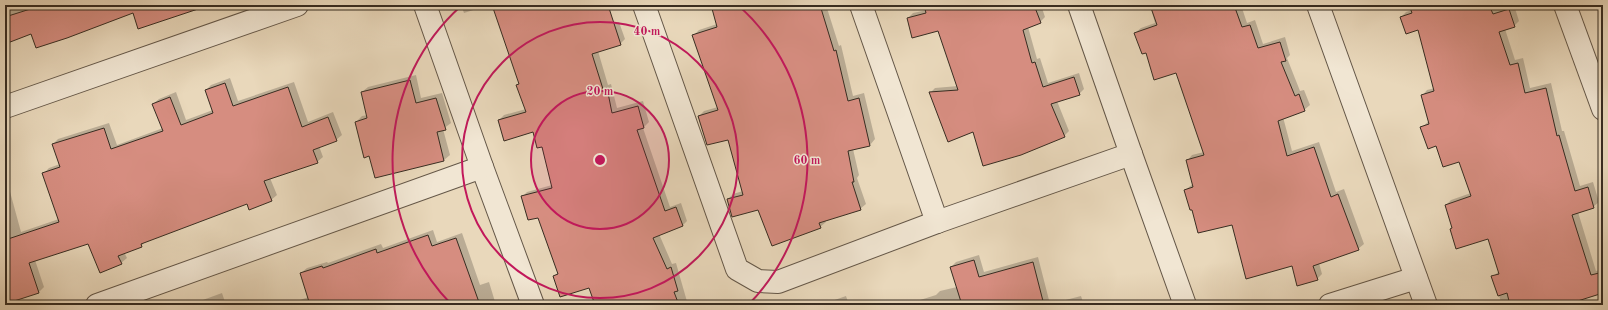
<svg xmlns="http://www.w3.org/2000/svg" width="1608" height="310" viewBox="0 0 1608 310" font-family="'Old Standard TT',serif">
	<rect width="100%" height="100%" fill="#e9d8bb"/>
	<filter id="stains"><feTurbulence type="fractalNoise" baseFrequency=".005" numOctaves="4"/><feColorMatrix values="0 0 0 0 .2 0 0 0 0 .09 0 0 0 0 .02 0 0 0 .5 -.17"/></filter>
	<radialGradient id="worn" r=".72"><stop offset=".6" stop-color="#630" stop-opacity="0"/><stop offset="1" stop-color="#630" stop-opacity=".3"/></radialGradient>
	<!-- shadow -->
	<g fill="#0003">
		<polygon points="5,5 173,5 133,11 32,32 5,43"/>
		<polygon points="461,5 489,5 464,13"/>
		<polygon points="493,5 584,5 592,30 619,22 625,39 620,44 598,51 608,85 611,84 617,108 643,101 649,122 643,128 670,207 681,203 687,221 682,226 659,234 672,264 676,263 688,305 597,305 590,287 554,276 559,272 539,216 522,197 527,192 552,185 543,146 534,131 499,120 504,115 526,109 518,85 520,83"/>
		<polygon points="712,5 826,5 839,46 841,45 853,96 864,93 875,139 870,145 853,149 859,175 857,178 866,204 860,209 825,220 826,222 820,227 728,199 733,194 743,191 729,139 699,116 704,111 718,107 693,36 699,30 717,24"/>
		<polygon points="925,5 1041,5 1045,17 1040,22 1028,27 1037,59 1040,58 1048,83 1079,73 1084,89 1079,94 1057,101 1069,131 1064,136 974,131 930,93 935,88 958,86 939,30 908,18 913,13 927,10"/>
		<polygon points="1150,5 1241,5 1247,23 1255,20 1263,44 1285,37 1290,55 1287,58 1300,91 1304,90 1310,105 1304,110 1283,117 1292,151 1319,142 1336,192 1344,189 1364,244 1358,249 1319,263 1322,274 1317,279 1232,224 1193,208 1185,190 1193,184 1187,161 1192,155 1204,152 1177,72 1146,52 1135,33 1141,28 1155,23"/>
		<polygon points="1410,5 1496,5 1498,10 1514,5 1519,21 1514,26 1505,29 1515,60 1523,58 1530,88 1551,83 1562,131 1564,131 1580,186 1593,182 1599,202 1593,207 1578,212 1596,271 1603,269 1603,292 1561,305 1502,305 1493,277 1499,271 1488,238 1453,227 1446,205 1451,200 1471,193 1460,160 1436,145 1422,127 1429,121 1422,96 1427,90 1435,88 1419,29 1401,17 1406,12 1412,10"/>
		<polygon points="416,75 421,98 442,93 451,123 443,129 450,155 444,160 376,177 370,155 356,122 362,116 368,115 362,92 368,87"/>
		<polygon points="230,78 238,101 294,82 308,122 333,112 342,135 336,140 319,146 323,157 317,162 270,178 277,195 271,200 247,203 146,241 141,246 124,252 127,258 121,263 88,243 35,260 44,287 39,292 19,299 14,305 5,305 5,189 9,188 21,232 59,219 44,173 49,168 60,164 53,144 58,139 109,123 117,145 163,128 153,104 159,99 176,92 186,120 213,110 206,90 211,85"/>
		<polygon points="433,230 437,242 462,233 480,285 489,282 496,305 284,305 309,297 301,273 307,268 327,262 328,263 381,244 383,248"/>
		<polygon points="979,255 984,272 1038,257 1050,304 1081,296 1084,305 904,305 936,295 940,291 957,287 951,267 956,262"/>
		<polygon points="222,293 226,305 195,305 200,301"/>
		<polygon points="846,296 849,305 824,305 826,303"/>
	</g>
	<!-- building -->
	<g fill="#d68d80" stroke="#372c21">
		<polygon points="43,5 201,5 201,8 138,29 133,13 67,38 36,48 31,34 5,44 5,17"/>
		<polygon points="492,5 608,5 621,45 592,54 603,89 607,88 612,113 638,106 644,128 637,130 665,211 676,207 683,226 653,238 667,269 671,267 678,291 674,292 679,305 595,305 589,288 560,297 553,276 558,274 538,218 528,220 521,196 552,188 542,147 537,148 533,132 504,141 498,120 526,112 516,85 519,84"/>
		<polygon points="711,5 820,5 834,51 836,50 848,101 859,98 870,146 848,151 854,182 852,182 861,210 819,223 821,228 772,246 758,210 732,217 727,199 743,195 728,140 707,145 698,116 718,110 692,35 717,27"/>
		<polygon points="924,5 1034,5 1041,23 1023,30 1032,63 1035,62 1043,87 1074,77 1080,95 1051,104 1065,137 1021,155 983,166 973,132 948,142 929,92 958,90 938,31 912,38 907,18 926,13"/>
		<polygon points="1150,5 1234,5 1242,27 1250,25 1258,48 1280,42 1286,61 1281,62 1295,96 1299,94 1305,111 1278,121 1287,156 1314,147 1331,197 1338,194 1359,250 1313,266 1318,280 1297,286 1292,266 1246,279 1232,225 1198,233 1192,210 1190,210 1184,190 1193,187 1186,160 1204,155 1176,73 1154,80 1146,53 1142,54 1134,33 1157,25"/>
		<polygon points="1409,5 1489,5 1493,14 1509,9 1515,27 1499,32 1510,65 1518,63 1525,93 1546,88 1557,136 1559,135 1575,191 1588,187 1594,208 1572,215 1591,275 1603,272 1603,293 1565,305 1510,305 1507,293 1498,296 1491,276 1499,274 1488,239 1456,249 1450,229 1452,228 1445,205 1471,196 1459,162 1443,167 1436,146 1428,149 1420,127 1429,124 1421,95 1434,91 1418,30 1406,34 1400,17 1412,13"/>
		<polygon points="410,80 416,103 436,98 446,130 437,132 444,161 375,178 369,156 364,158 355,122 367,118 361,92"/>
		<polygon points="225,83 233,106 288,87 302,127 328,117 337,141 313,150 318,163 264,181 272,201 249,210 247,204 141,244 142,247 118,256 122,264 100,273 88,244 29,263 39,293 5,304 5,240 59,222 42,173 60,167 52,144 104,128 111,149 163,131 152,104 170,97 181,125 213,113 205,90"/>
		<polygon points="428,235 432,246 456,238 480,305 310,305 300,273 322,266 323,268 376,249 377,253"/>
		<polygon points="974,260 979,277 1033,262 1044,305 962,305 950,267"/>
	</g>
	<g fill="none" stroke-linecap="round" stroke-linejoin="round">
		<defs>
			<g id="street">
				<polyline points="425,5 482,167 533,305"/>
				<polyline points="644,5 737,269 758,281 778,282 937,222 1131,154"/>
				<polyline points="861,5 937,222"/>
				<polyline points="1079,5 1131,154 1185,305"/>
				<polyline points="1318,5 1426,305"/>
				<polyline points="1565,5 1603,109"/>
				<polyline points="5,107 297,5"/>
				<polyline points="97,305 482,167"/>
				<polyline points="1330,305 1416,278"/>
			</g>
		</defs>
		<!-- street casing -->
		<use href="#street" stroke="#645748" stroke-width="24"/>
		<!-- street -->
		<use href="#street" stroke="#f1e6d3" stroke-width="22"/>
	</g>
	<!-- distance rings -->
	<circle cx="600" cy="160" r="69" fill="#c2185b" fill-opacity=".12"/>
	<g fill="none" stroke="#c2185b" stroke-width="2">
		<circle cx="600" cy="160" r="69"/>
		<circle cx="600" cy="160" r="138"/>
		<path d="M451 304A207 207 0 0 1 461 6M739 6A207 207 0 0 1 749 304"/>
	</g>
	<circle cx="600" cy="160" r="6" fill="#c2185b" stroke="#f1e6d3" stroke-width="2"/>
	<g font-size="12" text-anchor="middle" font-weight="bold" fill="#c2185b" stroke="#f1e6d3" stroke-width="3" stroke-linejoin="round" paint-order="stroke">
		<text x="647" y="35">40 m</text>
		<text x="600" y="95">20 m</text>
		<text x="807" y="164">60 m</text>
	</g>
	<!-- margin -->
	<rect width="1608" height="310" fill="none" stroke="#e9d8bb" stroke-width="20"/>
	<rect x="6" y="6" width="1596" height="298" fill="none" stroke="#372c21" stroke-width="2"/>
	<rect x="10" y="10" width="1588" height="290" fill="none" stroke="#372c21"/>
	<rect width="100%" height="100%" filter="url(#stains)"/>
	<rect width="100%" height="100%" fill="url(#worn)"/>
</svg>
